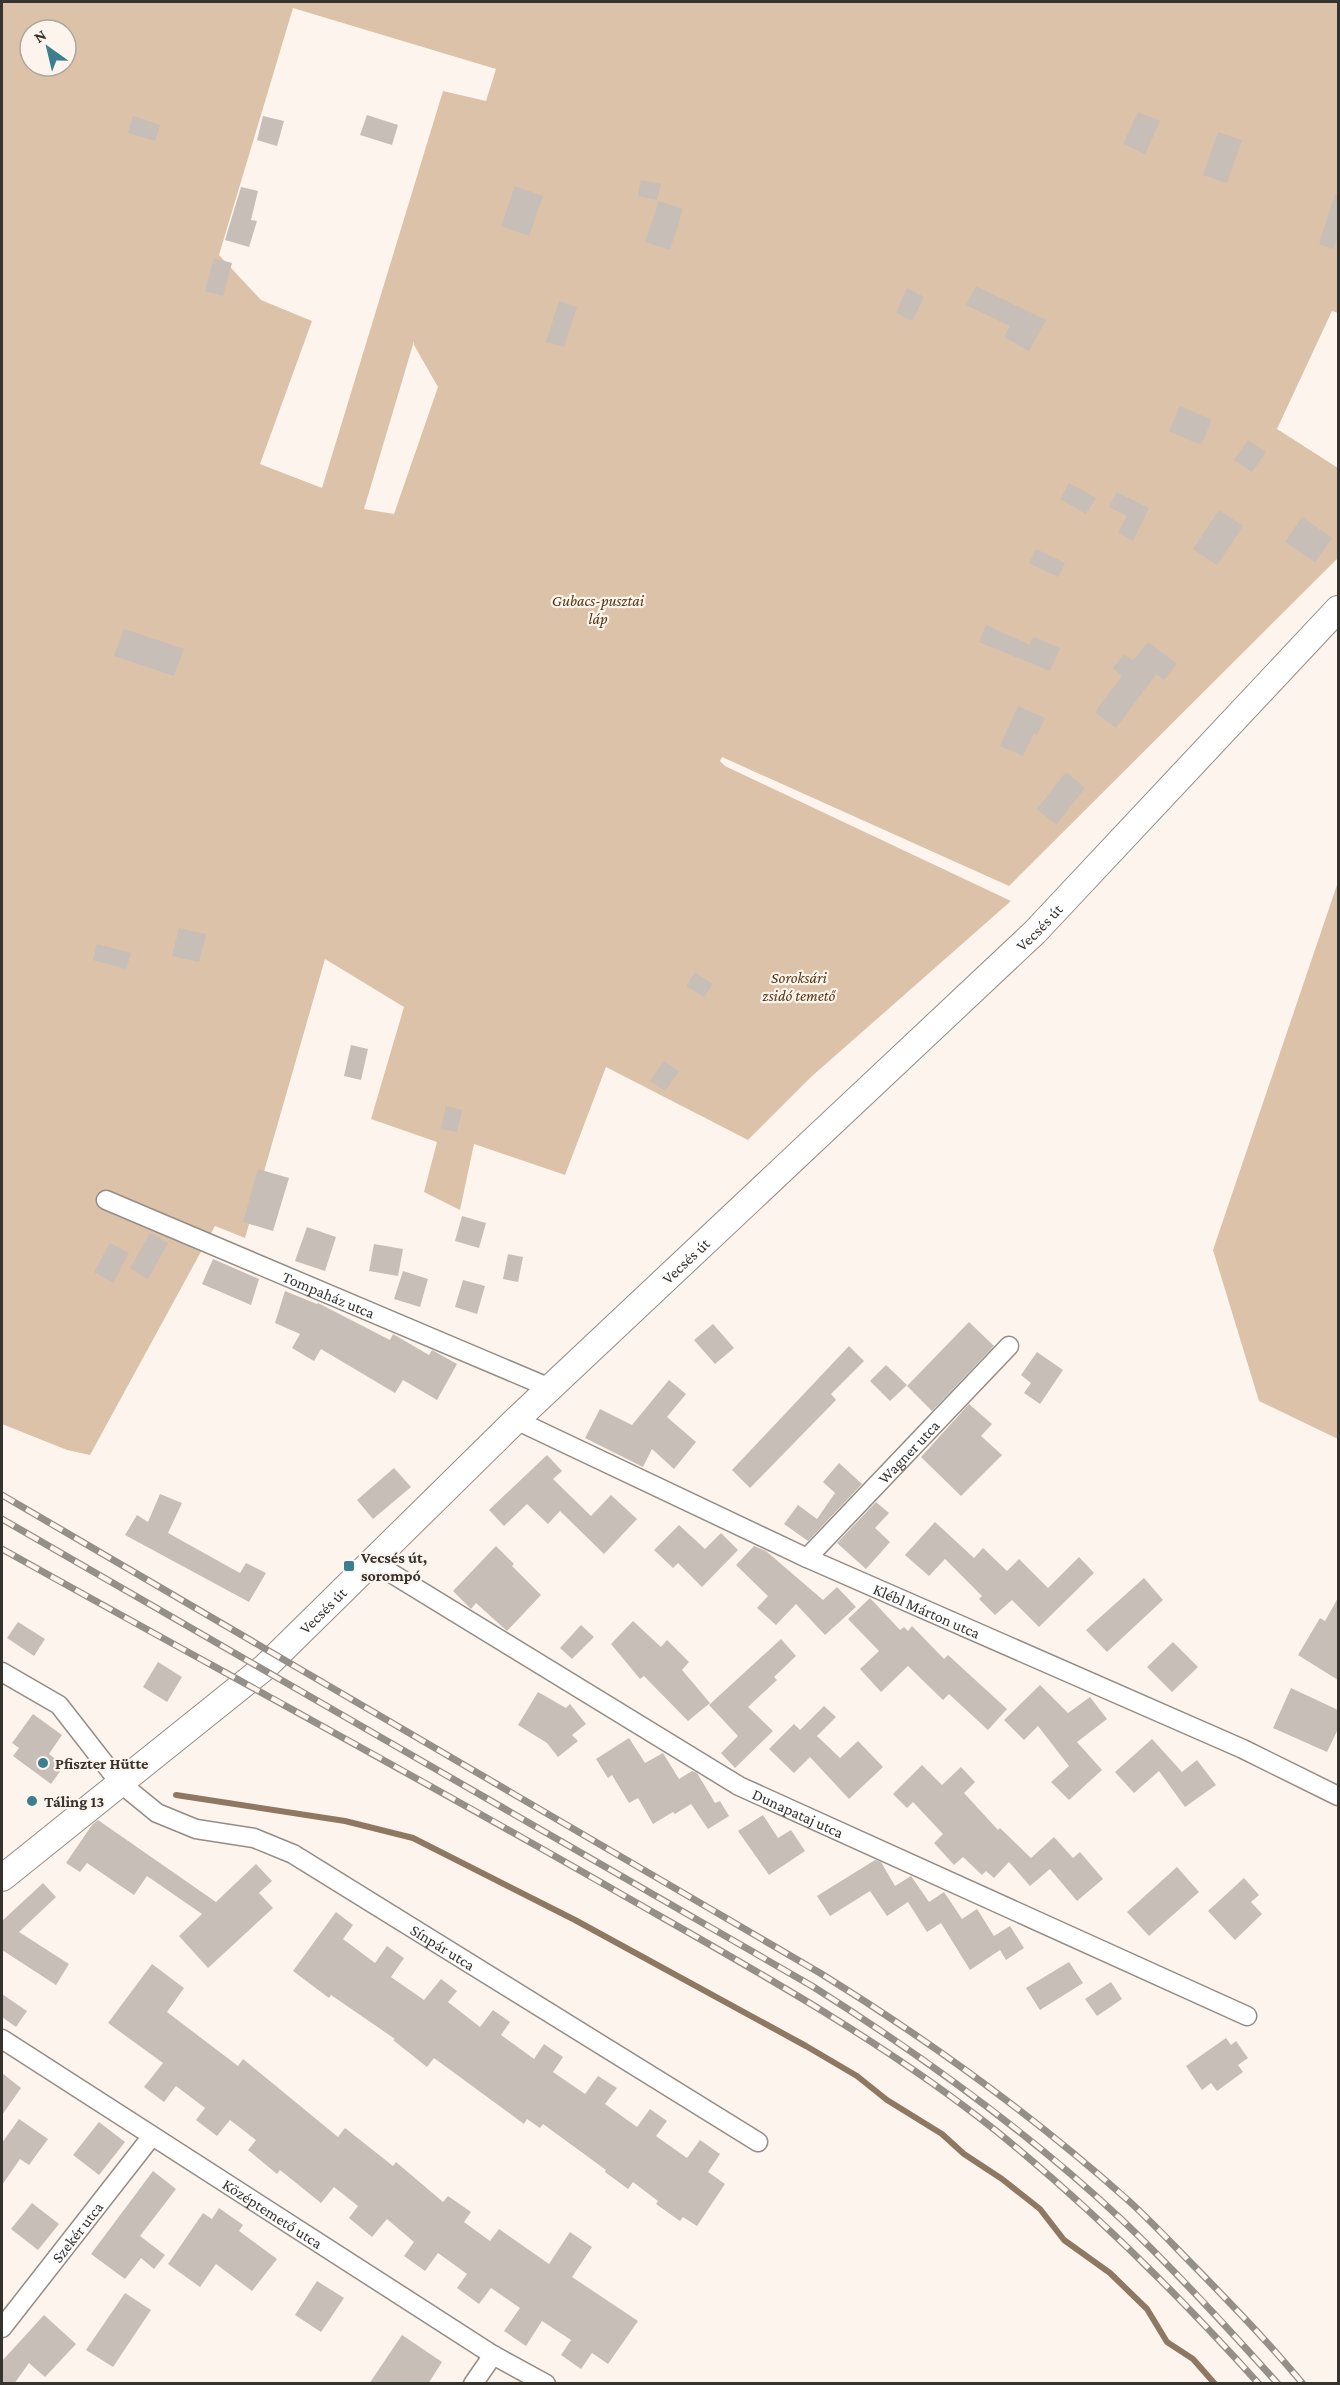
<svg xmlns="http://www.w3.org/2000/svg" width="1340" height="2385" viewBox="0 0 1340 2385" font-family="'Crimson Pro',serif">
	<rect width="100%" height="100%" fill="#fdf5ed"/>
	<!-- green -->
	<g fill="#dbc2a8" fill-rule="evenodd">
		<path d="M 2,2 L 1338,2 L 1338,313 L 1332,311 L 1277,429 L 1338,468 L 1338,558 L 1009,886 L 722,757 L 720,761 L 725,766 L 1011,901 L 811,1077 L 748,1140 L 606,1067 L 565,1175 L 474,1144 L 460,1210 L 424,1192 L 437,1142 L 371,1119 L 404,1007 L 325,959 L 245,1238 L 215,1226 L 90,1455 L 67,1450 L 2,1424 ZM 293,8 L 496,69 L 486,101 L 443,91 L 322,488 L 260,464 L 312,321 L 261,300 L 219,255 ZM 30,30 L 66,30 L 66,66 L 30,66 ZM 414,341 L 414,345 L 438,387 L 394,514 L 364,509 Z"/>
		<polygon points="1338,882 1338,1439 1259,1401 1213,1250"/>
	</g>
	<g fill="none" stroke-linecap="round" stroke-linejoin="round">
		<!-- stream -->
		<polyline stroke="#8e7862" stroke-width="6" points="176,1795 345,1821 413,1838 575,1920 806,2046 857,2076 887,2100 942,2134 964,2154 1002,2179 1040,2209 1064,2240 1110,2273 1147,2309 1167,2342 1193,2359 1215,2384"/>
	</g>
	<!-- building -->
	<g fill="#c7beb7">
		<polygon points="1138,112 1160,121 1145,154 1123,144"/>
		<polygon points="367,115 398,125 392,145 360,135"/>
		<polygon points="133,116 160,125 155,141 128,133"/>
		<polygon points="263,116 284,121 277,146 257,140"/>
		<polygon points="1218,132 1242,140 1227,183 1203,175"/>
		<polygon points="641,180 661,184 657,200 638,196"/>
		<polygon points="515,186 543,196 529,236 501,226"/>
		<polygon points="241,187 258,191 251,220 257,221 249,247 225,240"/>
		<polygon points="1335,194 1338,194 1338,234 1334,249 1319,244"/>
		<polygon points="659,201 683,209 670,250 645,242"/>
		<polygon points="214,258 232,263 223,296 205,291"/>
		<polygon points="976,286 1046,320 1029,351 1004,337 1010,326 966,305"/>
		<polygon points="907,288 924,297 912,321 896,313"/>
		<polygon points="559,301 577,307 564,347 546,342"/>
		<polygon points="1180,406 1212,420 1201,445 1169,431"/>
		<polygon points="1248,440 1266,452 1252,472 1234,460"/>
		<polygon points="1069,483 1096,498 1086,514 1060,499"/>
		<polygon points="1117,492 1149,508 1133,541 1118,533 1127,516 1109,507"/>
		<polygon points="1219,510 1243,526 1217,565 1193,549"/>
		<polygon points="1302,517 1332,538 1315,562 1285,542"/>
		<polygon points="1036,549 1065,563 1058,577 1029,563"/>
		<polygon points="986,625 1030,645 1033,637 1060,648 1050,671 979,642"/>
		<polygon points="124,629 184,649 174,676 114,656"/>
		<polygon points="1148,642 1177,664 1164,680 1156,674 1116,728 1095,712 1122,676 1113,668 1124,654 1133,661"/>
		<polygon points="1018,706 1045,718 1037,735 1034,733 1023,756 1000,746"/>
		<polygon points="1066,772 1085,788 1056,825 1037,809"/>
		<polygon points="179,928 206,934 199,962 172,956"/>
		<polygon points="97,944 131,953 126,969 93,960"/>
		<polygon points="695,972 713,984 704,997 686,986"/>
		<polygon points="351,1045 368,1049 361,1080 344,1076"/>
		<polygon points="664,1061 679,1071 665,1091 650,1081"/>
		<polygon points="446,1106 462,1110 457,1132 441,1129"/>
		<polygon points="258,1169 289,1178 273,1231 243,1222"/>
		<polygon points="462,1216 486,1223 479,1248 455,1241"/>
		<polygon points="307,1227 336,1237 325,1271 295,1261"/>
		<polygon points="150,1233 168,1243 148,1279 130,1268"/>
		<polygon points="110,1243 129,1253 113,1283 94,1272"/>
		<polygon points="374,1244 403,1249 398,1276 369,1271"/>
		<polygon points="508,1254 523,1257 518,1282 503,1279"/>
		<polygon points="213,1259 259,1279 251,1305 202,1284"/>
		<polygon points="403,1271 428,1279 420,1307 394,1299"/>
		<polygon points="463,1280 485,1286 477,1314 455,1307"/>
		<polygon points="285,1291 317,1304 318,1303 390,1340 393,1334 429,1355 432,1350 457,1364 437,1400 403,1380 395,1393 321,1349 314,1361 292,1348 300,1334 275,1323"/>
		<polygon points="969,1322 994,1346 932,1411 907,1386"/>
		<polygon points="713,1324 734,1348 715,1364 694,1340"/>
		<polygon points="849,1346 864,1361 831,1394 836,1400 750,1488 732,1470"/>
		<polygon points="1037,1352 1063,1370 1040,1404 1024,1393 1031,1383 1021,1375"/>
		<polygon points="886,1365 907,1385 890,1401 870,1381"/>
		<polygon points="669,1380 686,1394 667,1417 696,1442 674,1469 652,1449 643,1467 585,1438 600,1409 632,1425"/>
		<polygon points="969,1404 992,1424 981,1436 1002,1455 961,1496 921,1457"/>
		<polygon points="547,1455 562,1471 553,1479 591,1516 611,1495 637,1519 604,1554 560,1511 548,1524 527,1504 504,1526 489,1510"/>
		<polygon points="839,1463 862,1484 808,1541 784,1524 798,1505 817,1519 835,1493 823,1482"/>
		<polygon points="394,1468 411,1487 373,1519 357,1500"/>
		<polygon points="160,1494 182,1503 168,1533 240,1573 246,1563 266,1573 249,1602 125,1535 137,1515 148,1522"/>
		<polygon points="876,1502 889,1513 875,1528 890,1542 866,1569 837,1543"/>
		<polygon points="935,1522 974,1558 983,1548 1007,1571 1019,1559 1048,1588 1079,1557 1094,1573 1039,1627 1012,1600 995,1615 979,1599 982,1596 945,1559 929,1576 905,1555"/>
		<polygon points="679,1525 705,1549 721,1533 738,1550 702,1587 678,1563 673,1568 654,1550"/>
		<polygon points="496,1546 514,1564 512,1566 541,1595 507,1631 476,1603 471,1609 453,1591"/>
		<polygon points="754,1546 766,1551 823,1600 837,1587 856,1607 825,1635 796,1604 776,1625 757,1608 768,1596 736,1565"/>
		<polygon points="1144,1578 1163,1600 1107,1652 1086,1630"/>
		<polygon points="870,1598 900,1630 904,1627 908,1631 912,1626 944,1659 948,1655 1007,1709 988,1730 949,1694 943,1700 908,1666 881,1692 860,1669 879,1651 848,1619"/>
		<polygon points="1338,1598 1338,1680 1298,1655 1320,1618 1325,1621"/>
		<polygon points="633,1621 661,1647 667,1640 689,1662 682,1670 710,1703 688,1721 644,1676 640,1679 611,1644"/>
		<polygon points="18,1622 45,1639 34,1656 7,1638"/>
		<polygon points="581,1625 594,1637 572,1659 560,1648"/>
		<polygon points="781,1639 796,1656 774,1677 777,1680 748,1707 773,1731 735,1768 721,1753 738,1736 709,1705"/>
		<polygon points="1173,1642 1198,1667 1172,1692 1147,1667"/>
		<polygon points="158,1662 182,1677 167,1702 143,1687"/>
		<polygon points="1040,1685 1068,1713 1090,1697 1107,1719 1077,1742 1102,1770 1069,1800 1051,1782 1069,1766 1038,1726 1024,1740 1004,1720"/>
		<polygon points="1291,1688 1338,1710 1338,1729 1327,1752 1273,1728"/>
		<polygon points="538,1692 566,1708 570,1704 586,1724 572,1735 578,1741 558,1757 547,1743 518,1725"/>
		<polygon points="824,1706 836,1717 817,1736 840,1758 858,1741 883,1767 849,1799 810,1757 794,1773 769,1749 794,1724 800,1730"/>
		<polygon points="33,1714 62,1735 49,1754 64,1766 51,1784 13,1756 19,1748 12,1743"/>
		<polygon points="629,1738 645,1763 663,1753 679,1779 692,1771 697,1773 715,1803 720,1801 729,1816 708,1829 691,1804 675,1814 673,1812 653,1824 638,1798 629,1803 612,1775 608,1778 596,1759"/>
		<polygon points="1152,1739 1182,1772 1197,1760 1216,1785 1185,1807 1159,1771 1134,1793 1115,1772"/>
		<polygon points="922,1765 942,1785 961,1767 975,1782 964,1793 998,1830 1000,1828 1031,1858 1054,1837 1073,1858 1080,1852 1103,1879 1077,1901 1050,1869 1030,1886 1009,1862 994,1878 986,1871 982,1875 963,1857 954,1865 934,1843 943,1834 913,1802 907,1808 893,1794"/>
		<polygon points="763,1815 778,1838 791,1830 805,1851 769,1875 738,1831"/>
		<polygon points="98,1820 216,1902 256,1864 272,1881 259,1893 273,1908 208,1968 179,1936 202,1914 147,1876 134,1895 87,1863 80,1872 66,1863 92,1825"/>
		<polygon points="875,1860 881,1862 895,1886 911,1876 929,1902 944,1892 962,1919 977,1909 994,1936 1010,1926 1024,1948 1006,1960 1000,1950 970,1970 941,1923 927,1932 908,1902 887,1916 870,1891 830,1916 817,1896"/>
		<polygon points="1177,1867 1199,1892 1149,1936 1127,1912"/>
		<polygon points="1244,1878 1259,1895 1251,1902 1262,1914 1235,1940 1208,1911"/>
		<polygon points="43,1883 56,1897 19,1932 69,1964 56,1985 2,1950 2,1921"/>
		<polygon points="336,1912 353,1925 343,1939 375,1963 387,1946 404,1958 391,1977 424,2000 441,1979 457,1991 448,2002 480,2027 493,2010 510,2022 501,2035 534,2059 544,2044 563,2057 553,2072 585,2094 598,2076 617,2088 605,2104 637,2127 650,2109 667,2121 656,2136 687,2158 700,2140 720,2154 708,2172 725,2184 697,2226 683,2217 680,2221 656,2204 658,2201 633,2182 628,2189 605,2172 606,2170 543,2124 540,2128 527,2119 524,2124 434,2058 427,2067 393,2040 395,2039 331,1995 329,1998 293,1971"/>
		<polygon points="1069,1962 1083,1983 1040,2010 1026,1988"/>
		<polygon points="152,1964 184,1988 167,2012 238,2066 243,2059 338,2137 345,2128 393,2166 396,2162 443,2202 448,2196 471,2212 464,2222 490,2241 499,2229 549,2264 570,2232 592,2247 572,2277 638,2321 608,2364 592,2353 581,2369 561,2355 571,2340 542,2321 526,2346 504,2331 520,2308 491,2288 479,2304 457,2288 467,2274 438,2253 425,2271 404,2256 414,2242 387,2219 372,2237 349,2218 358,2206 334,2187 321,2203 280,2170 277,2174 248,2150 256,2140 230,2120 217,2136 196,2120 205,2108 176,2086 164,2102 144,2087 163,2063 108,2023"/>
		<polygon points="1111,1982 1122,1999 1097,2016 1085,1999"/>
		<polygon points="2,1994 27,2011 16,2027 2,2017"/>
		<polygon points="1226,2038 1231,2045 1236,2041 1248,2058 1238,2065 1243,2072 1217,2091 1211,2083 1202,2090 1186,2066"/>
		<polygon points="2,2073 21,2088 2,2115"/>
		<polygon points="19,2119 48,2139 29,2165 20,2159 2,2185 2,2143"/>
		<polygon points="99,2122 125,2142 99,2175 73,2155"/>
		<polygon points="153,2171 176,2189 140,2236 165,2255 154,2269 141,2258 125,2279 91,2254"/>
		<polygon points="32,2203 59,2224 38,2250 11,2229"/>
		<polygon points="219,2208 243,2225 239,2231 277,2259 252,2291 216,2264 200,2287 168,2264 203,2213 212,2219"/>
		<polygon points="317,2281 344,2298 321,2332 295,2315"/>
		<polygon points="125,2293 151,2310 113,2367 86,2350"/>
		<polygon points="44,2315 76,2344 45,2377 29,2363 14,2384 2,2384 2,2361"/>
		<polygon points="402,2335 442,2362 428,2384 369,2384"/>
	</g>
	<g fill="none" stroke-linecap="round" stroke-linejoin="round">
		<defs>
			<g id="street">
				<path id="s1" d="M 106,1200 L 550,1388"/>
				<path id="s2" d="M 516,1420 L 807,1558 L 1243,1749 L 1338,1796"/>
				<path id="s3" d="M 807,1558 L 1009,1346"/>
				<path id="s4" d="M 373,1562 L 739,1786 L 1247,2016"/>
				<path id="s5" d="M 2,1672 L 59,1705 L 119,1782 L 157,1813 L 196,1829 L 254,1838 L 293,1854 L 758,2142"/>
				<path id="s6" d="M 2,2039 L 493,2355 L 546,2384"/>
				<path id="s7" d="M 2,2328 L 152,2136"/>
				<polyline points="473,2384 493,2355"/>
			</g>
			<g id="secondary">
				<path id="s8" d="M 2,1878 L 265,1667 L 516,1420 L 1035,932 L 1338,609"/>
			</g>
		</defs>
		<!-- street casing -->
		<use href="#street" stroke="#948c85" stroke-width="21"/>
		<!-- secondary casing -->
		<use href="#secondary" stroke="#948c85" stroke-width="28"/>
		<!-- street -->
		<use href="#street" stroke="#fff" stroke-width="18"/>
		<!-- secondary -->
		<use href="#secondary" stroke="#fff" stroke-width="26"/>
		<defs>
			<g id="rail">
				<path d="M 2,1495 L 820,1973 C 930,2041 1034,2116 1130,2202 C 1154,2224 1176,2248 1198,2270 C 1234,2307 1270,2344 1303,2384"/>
				<path d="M 2,1519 L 812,1986 C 921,2055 1026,2130 1121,2219 C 1176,2271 1227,2327 1278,2384"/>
				<path d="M 2,1549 C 208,1664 416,1776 621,1894 C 749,1967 879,2038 995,2130 C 1090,2207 1177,2293 1259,2384"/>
			</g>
		</defs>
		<!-- rail casing -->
		<use href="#rail" stroke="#958f89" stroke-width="7"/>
		<!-- rail -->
		<use href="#rail" stroke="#fdf5ed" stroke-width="4.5" stroke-dasharray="14" stroke-linecap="butt"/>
	</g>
	<!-- markers -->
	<g fill="#3c7e8f" stroke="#fdf5ed" stroke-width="2">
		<rect x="343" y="1560" width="12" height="12" rx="3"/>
		<circle cx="43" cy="1763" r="6"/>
		<circle cx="32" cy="1801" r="6"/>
	</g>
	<g text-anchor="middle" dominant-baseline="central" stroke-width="4.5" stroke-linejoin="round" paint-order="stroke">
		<!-- park labels -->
		<g font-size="16" font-style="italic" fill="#553611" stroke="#fdf5ed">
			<text x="598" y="600">Gubacs-pusztai<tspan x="598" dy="18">láp</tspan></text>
			<text x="799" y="977">Soroksári<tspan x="799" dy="18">zsidó temető</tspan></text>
		</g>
		<!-- street labels -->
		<g font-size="16" fill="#36332f" stroke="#fdf5ed">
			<text stroke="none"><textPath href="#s8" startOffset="1408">Vecsés út</textPath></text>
			<text stroke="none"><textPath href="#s8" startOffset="922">Vecsés út</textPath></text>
			<text stroke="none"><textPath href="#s1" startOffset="242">Tompaház utca</textPath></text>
			<text stroke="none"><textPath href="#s3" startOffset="147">Wagner utca</textPath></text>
			<text stroke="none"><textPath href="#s8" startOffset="418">Vecsés út</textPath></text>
			<text stroke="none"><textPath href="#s2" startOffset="453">Klébl Márton utca</textPath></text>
			<text stroke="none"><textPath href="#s4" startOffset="494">Dunapataj utca</textPath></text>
			<text stroke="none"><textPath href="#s5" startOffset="532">Sínpár utca</textPath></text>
			<text stroke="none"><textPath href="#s6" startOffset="322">Középtemető utca</textPath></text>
			<text stroke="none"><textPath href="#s7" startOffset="122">Szekér utca</textPath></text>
		</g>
		<!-- poi labels -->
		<g font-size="16" font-weight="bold" fill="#36332f" stroke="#fdf5ed" text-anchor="start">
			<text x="361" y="1557">Vecsés út,<tspan x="361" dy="18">sorompó</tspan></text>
			<text x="55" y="1763">Pfiszter Hütte</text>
			<text x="44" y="1801">Táling 13</text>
		</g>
	</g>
	<!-- border -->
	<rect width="1340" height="2385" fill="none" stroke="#36332f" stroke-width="6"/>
	<!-- north arrow -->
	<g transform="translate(48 48) rotate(326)"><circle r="28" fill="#fdf5ed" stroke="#ada7a1" stroke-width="1.5"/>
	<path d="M0-4.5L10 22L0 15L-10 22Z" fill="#3c7e8f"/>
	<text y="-9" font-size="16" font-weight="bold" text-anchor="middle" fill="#36332f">N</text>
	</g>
</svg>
